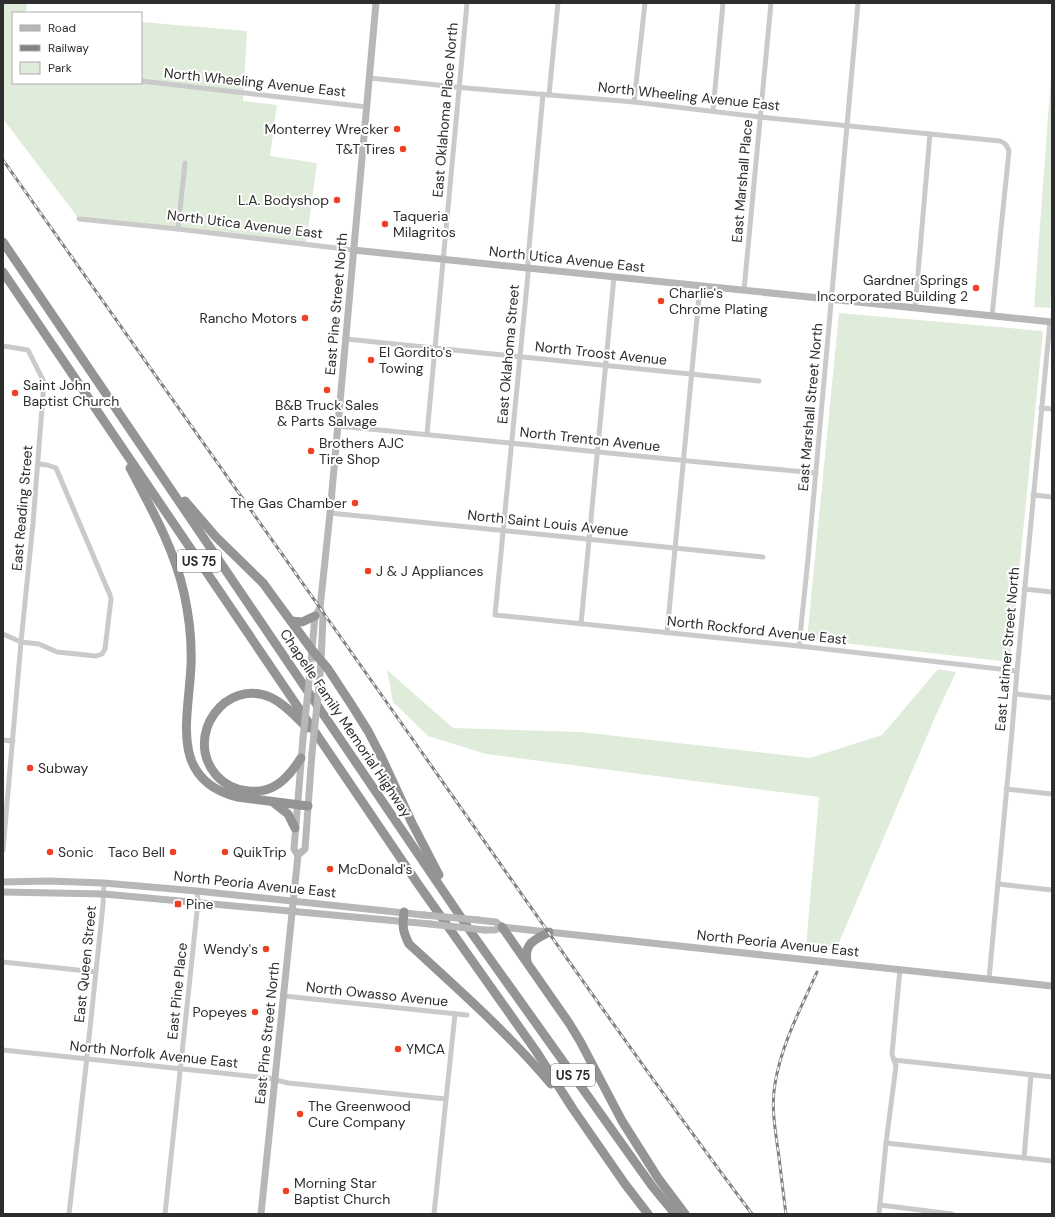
<svg xmlns="http://www.w3.org/2000/svg" width="1055" height="1217" viewBox="0 0 1055 1217" font-family="'DM Sans',sans-serif">
	<rect width="100%" height="100%" fill="#fff"/>
	<!-- green -->
	<g fill="#e0ecda">
		<polygon points="3,3 27,3 26,12 40,13 13,13 13,83 141,83 141,22 247,31 243,101 277,105 270,156 317,163 306,245 79,219 3,119"/>
		<polygon points="1052,63 1052,282 1050,308 1034,307"/>
		<polygon points="839,313 1042,331 1043,333 1010,662 807,639"/>
		<polygon points="938,669 956,672 936,715 838,945 806,947 819,797 486,754 428,736 393,702 387,670 453,728 581,732 810,758 882,735"/>
	</g>
	<g fill="none" stroke-linecap="round" stroke-linejoin="round">
		<!-- street -->
		<g stroke="#cacaca" stroke-width="5">
			<path d="M 370,78 L 466,88 L 634,102 L 760,117 L 1000,141 C 1005,143 1007,145 1009,151 L 992,316"/>
			<polyline points="141,81 367,107"/>
			<polyline points="543,94 528,259 528,274 495,615 799,646 1017,671"/>
			<polyline points="549,95 558,3"/>
			<polyline points="634,102 645,3"/>
			<polyline points="713,111 723,3"/>
			<polyline points="79,219 178,229 353,250"/>
			<polyline points="178,229 185,163"/>
			<polyline points="744,290 771,3"/>
			<polyline points="915,308 930,134"/>
			<polyline points="346,339 759,381"/>
			<polyline points="3,346 28,350 44,382 33,523 21,642 3,850"/>
			<polyline points="1041,408 1052,409"/>
			<path d="M 338,426 C 497,441 656,459 816,473"/>
			<polyline points="427,434 467,3"/>
			<polyline points="1033,495 1052,497"/>
			<polyline points="330,513 763,557"/>
			<polyline points="1024,589 1052,592"/>
			<polyline points="581,624 614,277"/>
			<polyline points="667,633 700,286"/>
			<polyline points="3,634 21,642 39,644 57,652 96,656 102,654 105,649 111,599 110,595 56,468 47,465 38,464"/>
			<polyline points="799,646 808,559 858,3"/>
			<polyline points="1015,694 1052,698"/>
			<polyline points="3,740 13,741"/>
			<polyline points="1006,789 1052,794"/>
			<polyline points="998,884 1052,890"/>
			<polyline points="3,962 96,972"/>
			<polyline points="989,979 1011,743 1017,671 1050,321"/>
			<polyline points="284,996 467,1015"/>
			<polyline points="3,1050 268,1078 288,1083 446,1099"/>
			<polyline points="894,1060 1052,1077"/>
			<polyline points="886,1143 1052,1161"/>
			<polyline points="1024,1158 1031,1075"/>
			<polyline points="880,1205 952,1214"/>
			<polyline points="69,1214 86,1066 103,905 104,883"/>
			<polyline points="165,1214 198,902 197,891"/>
			<polyline points="434,1214 455,1014"/>
			<polyline points="879,1214 886,1143 896,1066 892,1054 900,969"/>
		</g>
		<!-- secondary -->
		<g stroke="#b7b7b7" stroke-width="7">
			<polyline points="353,250 1052,322"/>
			<polyline points="310,672 315,616 320,608 330,513 376,3"/>
			<polyline points="319,686 321,661 323,617 320,608"/>
			<polyline points="298,855 305,849 312,753"/>
			<polyline points="3,882 49,881 104,883 197,891 424,915"/>
			<polyline points="3,892 104,894 430,924"/>
			<polyline points="478,920 496,922 502,927 511,928 1052,986"/>
			<polyline points="485,930 495,930 502,927"/>
			<polyline points="261,1214 298,855 294,849 303,738"/>
		</g>
		<!-- highway -->
		<g stroke="#949494" stroke-width="9">
			<polyline points="3,242 473,935 652,1186 675,1214"/>
			<polyline points="3,272 418,884 536,1051 573,1109 625,1184 648,1214"/>
			<path d="M 130,468 C 151,508 174,548 184,593 C 189,616 192,641 191,665 C 189,717 168,779 237,797 L 308,806"/>
			<polyline points="185,501 216,537 263,583 312,650 328,669 351,704 368,731 380,754 412,823 439,875"/>
			<polyline points="291,621 302,622 315,616"/>
			<path d="M 301,758 C 288,778 274,794 248,791 C 236,790 224,784 216,775 C 183,736 226,676 272,698 C 286,705 296,717 307,728"/>
			<polyline points="274,803 288,814 295,828"/>
			<path d="M 404,912 C 402,926 403,932 409,944 C 458,989 508,1033 551,1084"/>
			<polyline points="502,927 569,1023 580,1041 622,1121 658,1178 685,1214"/>
			<path d="M 527,962 C 524,943 534,940 549,932"/>
		</g>
		<defs>
			<g id="rail">
				<path d="M 3,160 C 134,345 266,531 397,717 C 514,883 630,1051 752,1214"/>
				<path d="M 786,1214 C 783,1193 781,1172 778,1150 C 775,1128 771,1106 775,1084 C 781,1045 801,1008 817,972"/>
			</g>
		</defs>
		<!-- rail casing -->
		<use href="#rail" stroke="#828282" stroke-width="3"/>
		<!-- rail -->
		<use href="#rail" stroke="#fff" stroke-width="1.5" stroke-dasharray="4.5" stroke-linecap="butt"/>
		<!-- secondary-bridge -->
		<g stroke="#b7b7b7" stroke-width="7">
			<polyline points="303,738 310,672"/>
			<polyline points="312,753 319,686"/>
			<polyline points="424,915 478,920"/>
			<polyline points="430,924 485,930"/>
		</g>
	</g>
	<!-- markers -->
	<g fill="#f04024" stroke="#fff" stroke-width="1.5">
		<circle cx="397" cy="129" r="4"/>
		<circle cx="403" cy="149" r="4"/>
		<circle cx="337" cy="200" r="4"/>
		<circle cx="385" cy="224" r="4"/>
		<circle cx="976" cy="288" r="4"/>
		<circle cx="661" cy="301" r="4"/>
		<circle cx="305" cy="318" r="4"/>
		<circle cx="371" cy="360" r="4"/>
		<circle cx="327" cy="390" r="4"/>
		<circle cx="15" cy="393" r="4"/>
		<circle cx="311" cy="451" r="4"/>
		<circle cx="355" cy="503" r="4"/>
		<circle cx="368" cy="571" r="4"/>
		<circle cx="30" cy="768" r="4"/>
		<circle cx="50" cy="852" r="4"/>
		<circle cx="173" cy="852" r="4"/>
		<circle cx="225" cy="852" r="4"/>
		<circle cx="330" cy="869" r="4"/>
		<rect x="174" y="900" width="8" height="8" rx="2"/>
		<circle cx="266" cy="949" r="4"/>
		<circle cx="255" cy="1012" r="4"/>
		<circle cx="398" cy="1049" r="4"/>
		<circle cx="300" cy="1114" r="4"/>
		<circle cx="286" cy="1191" r="4"/>
	</g>
	<g text-anchor="middle" dominant-baseline="central" stroke-width="4" stroke-linejoin="round" paint-order="stroke">
		<!-- shield labels -->
		<g fill="#fff" stroke="#6c6c6c" stroke-width="1">
			<rect x="177" y="550" width="44" height="22" rx="3"/>
			<rect x="551" y="1064" width="44" height="22" rx="3"/>
		</g>
		<g font-size="13" font-weight="bold" fill="#2d2d2d">
			<text x="199" y="561">US 75</text>
			<text x="573" y="1075">US 75</text>
		</g>
		<!-- street labels -->
		<g font-size="14" fill="#2d2d2d" stroke="#fff">
			<text transform="translate(255 82) rotate(6)">North Wheeling Avenue East</text>
			<text transform="translate(689 96) rotate(6)">North Wheeling Avenue East</text>
			<text transform="translate(445 110) rotate(-85)">East Oklahoma Place North</text>
			<text transform="translate(742 181) rotate(-85)">East Marshall Place</text>
			<text transform="translate(245 224) rotate(7)">North Utica Avenue East</text>
			<text transform="translate(567 259) rotate(6)">North Utica Avenue East</text>
			<text transform="translate(336 304) rotate(-85)">East Pine Street North</text>
			<text transform="translate(601 353) rotate(6)">North Troost Avenue</text>
			<text transform="translate(508 354) rotate(-85)">East Oklahoma Street</text>
			<text transform="translate(810 407) rotate(-85)">East Marshall Street North</text>
			<text transform="translate(590 439) rotate(6)">North Trenton Avenue</text>
			<text transform="translate(22 508) rotate(-85)">East Reading Street</text>
			<text transform="translate(548 523) rotate(6)">North Saint Louis Avenue</text>
			<text transform="translate(757 630) rotate(6)">North Rockford Avenue East</text>
			<text transform="translate(1007 649) rotate(-85)">East Latimer Street North</text>
			<text transform="translate(346 723) rotate(56)">Chapelle Family Memorial Highway</text>
			<text transform="translate(255 884) rotate(6)">North Peoria Avenue East</text>
			<text transform="translate(778 943) rotate(6)">North Peoria Avenue East</text>
			<text transform="translate(85 964) rotate(-84)">East Queen Street</text>
			<text transform="translate(177 991) rotate(-84)">East Pine Place</text>
			<text transform="translate(377 994) rotate(6)">North Owasso Avenue</text>
			<text transform="translate(267 1033) rotate(-84)">East Pine Street North</text>
			<text transform="translate(154 1054) rotate(6)">North Norfolk Avenue East</text>
		</g>
		<!-- poi labels -->
		<g font-size="14" fill="#2d2d2d" stroke="#fff" text-anchor="start">
			<text x="389" y="129" text-anchor="end">Monterrey Wrecker</text>
			<text x="395" y="149" text-anchor="end">T&amp;T Tires</text>
			<text x="329" y="200" text-anchor="end">L.A. Bodyshop</text>
			<text x="393" y="216">Taqueria<tspan x="393" dy="16">Milagritos</tspan></text>
			<text x="968" y="280" text-anchor="end">Gardner Springs<tspan x="968" dy="16">Incorporated Building 2</tspan></text>
			<text x="669" y="293">Charlie's<tspan x="669" dy="16">Chrome Plating</tspan></text>
			<text x="297" y="318" text-anchor="end">Rancho Motors</text>
			<text x="379" y="352">El Gordito's<tspan x="379" dy="16">Towing</tspan></text>
			<text x="23" y="385">Saint John<tspan x="23" dy="16">Baptist Church</tspan></text>
			<text x="327" y="405" text-anchor="middle">B&amp;B Truck Sales<tspan x="327" dy="16">&amp; Parts Salvage</tspan></text>
			<text x="319" y="443">Brothers AJC<tspan x="319" dy="16">Tire Shop</tspan></text>
			<text x="347" y="503" text-anchor="end">The Gas Chamber</text>
			<text x="376" y="571">J &amp; J Appliances</text>
			<text x="38" y="768">Subway</text>
			<text x="58" y="852">Sonic</text>
			<text x="165" y="852" text-anchor="end">Taco Bell</text>
			<text x="233" y="852">QuikTrip</text>
			<text x="338" y="869">McDonald's</text>
			<text x="186" y="904">Pine</text>
			<text x="258" y="949" text-anchor="end">Wendy's</text>
			<text x="247" y="1012" text-anchor="end">Popeyes</text>
			<text x="406" y="1049">YMCA</text>
			<text x="308" y="1106">The Greenwood<tspan x="308" dy="16">Cure Company</tspan></text>
			<text x="294" y="1183">Morning Star<tspan x="294" dy="16">Baptist Church</tspan></text>
		</g>
	</g>
	<!-- border -->
	<rect width="1055" height="1217" fill="none" stroke="#2d2d2d" stroke-width="8"/>
	<!-- legend -->
	<rect x="12" y="12" width="130" height="72" fill="#ffffff" stroke="#ababab"/>
	<rect x="20" y="25" width="20" height="6" fill="#b7b7b7" stroke="#ababab"/>
	<text x="48" y="32" font-size="12" fill="#2d2d2d">Road</text>
	<rect x="20" y="45" width="20" height="6" fill="#828282" stroke="#ababab"/>
	<text x="48" y="52" font-size="12" fill="#2d2d2d">Railway</text>
	<rect x="20" y="62" width="20" height="12" fill="#e0ecda" stroke="#ababab"/>
	<text x="48" y="72" font-size="12" fill="#2d2d2d">Park</text>
</svg>
